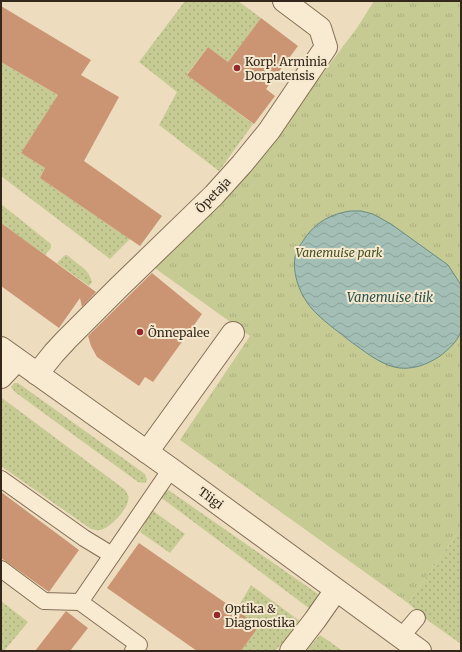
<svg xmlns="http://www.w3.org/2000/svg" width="462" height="652" viewBox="0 0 462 652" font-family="Merriweather,serif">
	<defs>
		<pattern id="grass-dots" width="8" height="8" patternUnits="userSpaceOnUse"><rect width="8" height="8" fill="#c6ca93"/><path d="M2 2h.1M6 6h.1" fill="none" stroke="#abae7e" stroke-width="1.8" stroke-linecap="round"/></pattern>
		<pattern id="park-tufts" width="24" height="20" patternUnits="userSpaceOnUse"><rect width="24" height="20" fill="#c6ca93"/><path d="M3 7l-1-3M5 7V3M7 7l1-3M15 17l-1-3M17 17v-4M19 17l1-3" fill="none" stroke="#abae7e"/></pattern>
		<pattern id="water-waves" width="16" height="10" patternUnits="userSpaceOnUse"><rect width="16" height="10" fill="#a2beb5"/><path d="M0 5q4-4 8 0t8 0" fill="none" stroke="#8ca39b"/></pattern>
	</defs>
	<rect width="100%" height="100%" fill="#edddbe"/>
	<!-- grass -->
	<g fill="url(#grass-dots)">
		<polygon points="185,1 238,1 261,18 228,62 208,47 187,74 253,124 219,171 159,125 177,92 139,62"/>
		<polygon points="1,62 61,97 55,101 21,153 45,168 40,178 130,239 110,259 1,176"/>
		<polygon points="1,204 51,244 51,248 45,255 1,223"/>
		<path d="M 65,255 L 67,255 C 76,263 90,270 92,282 L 89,286 L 57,263 Z"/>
		<polygon points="14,383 18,383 145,474 147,480 145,483 138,482 15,392 11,387"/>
		<path d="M 2,398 L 124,489 C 126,491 127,493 128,495 C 132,505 112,526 103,529 C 99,531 95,530 91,529 L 1,466 Z"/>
		<polygon points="164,487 318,594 310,609 159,496"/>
		<polygon points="152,510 185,534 170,553 140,532"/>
		<polygon points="461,528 461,644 426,619 408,603"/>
		<polygon points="251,585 301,622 275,651 241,651 258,627 236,611"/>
		<polygon points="1,601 28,622 4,651 1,651"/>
		<polygon points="320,635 343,651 306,651"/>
	</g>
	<!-- park -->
	<polygon fill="url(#park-tufts)" points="374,1 461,1 461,528 408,603 180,440 250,336 152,266 304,98 357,28"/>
	<!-- water -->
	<path fill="url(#water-waves)" stroke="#698c82" d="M 350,211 L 361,211 L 373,214 L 391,224 L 448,265 L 461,285 C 461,296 461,307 461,318 C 461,322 462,327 461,331 C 458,341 448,350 440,356 C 427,365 410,371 394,367 C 377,362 364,351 350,341 C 339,332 327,324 317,314 C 302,300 292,277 295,257 C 296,250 301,244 305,238 C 316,222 331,214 350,211 Z"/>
	<!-- building -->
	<g fill="#cb9574">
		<polygon points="1,6 91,60 81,75 119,97 84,161 162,216 140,246 40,178 45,168 21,153 58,95 1,62"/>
		<polygon points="261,18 298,46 266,89 275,96 254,124 187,75 208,47 228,62"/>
		<polygon points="1,223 96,292 82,307 80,298 59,328 1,286"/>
		<polygon points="152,273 202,314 153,382 145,377 139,386 97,357 91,346 88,336"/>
		<polygon points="1,492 79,550 49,592 1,558"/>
		<polygon points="139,543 259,626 241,651 197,651 107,588"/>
		<polygon points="66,611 88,628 70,651 35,651"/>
	</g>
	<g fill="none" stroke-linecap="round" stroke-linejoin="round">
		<defs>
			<g id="lane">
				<polyline points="1,479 84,538 112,555"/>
				<polyline points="1,569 44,601 80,602"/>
				<polyline points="401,637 417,618"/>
				<polyline points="133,651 139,645 80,602 171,469"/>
			</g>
			<g id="street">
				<polyline points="1,348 171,469 420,651"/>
				<polyline points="37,374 54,353 66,340 118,288 214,195 242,164 269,131 326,47 320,28 284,1"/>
				<polyline points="1,377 17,360"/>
				<polyline points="147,452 233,333"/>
				<polyline points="291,651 315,620 336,590"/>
			</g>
		</defs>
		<!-- lane casing -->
		<use href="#lane" stroke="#856e57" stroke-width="18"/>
		<!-- street casing -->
		<use href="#street" stroke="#856e57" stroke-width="24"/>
		<!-- lane -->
		<use href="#lane" stroke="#f8ebd1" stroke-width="16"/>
		<!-- street -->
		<use href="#street" stroke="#f8ebd1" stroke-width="22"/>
	</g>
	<!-- markers -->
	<g fill="#93282d" stroke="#f4e8ce" stroke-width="1.5">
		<circle cx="237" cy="68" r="4"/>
		<circle cx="140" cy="332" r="4"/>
		<circle cx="217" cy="615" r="4"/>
	</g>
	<g text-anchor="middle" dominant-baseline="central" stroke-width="4" stroke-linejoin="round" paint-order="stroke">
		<!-- poi labels -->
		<g font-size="12" fill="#34271c" stroke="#f4e8ce" text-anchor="start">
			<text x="245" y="61">Korp! Arminia<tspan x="245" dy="14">Dorpatensis</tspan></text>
			<text x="148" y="332">Õnnepalee</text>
			<text x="225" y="608">Optika &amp;<tspan x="225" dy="14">Diagnostika</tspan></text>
		</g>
		<!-- street labels -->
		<g font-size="12" fill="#34271c" stroke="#f4e8ce">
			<text transform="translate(213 195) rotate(-46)">Õpetaja</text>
			<text transform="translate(211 498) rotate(36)">Tiigi</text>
		</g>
		<!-- park labels -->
		<g font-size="12" font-style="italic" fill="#465023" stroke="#f4e8ce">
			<text x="339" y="252">Vanemuise park</text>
		</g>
		<!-- water labels -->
		<g font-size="13" font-style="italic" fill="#2b5450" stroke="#f4e8ce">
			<text x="390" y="297">Vanemuise tiik</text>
		</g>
	</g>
	<!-- border -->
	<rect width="462" height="652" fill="none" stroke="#34271c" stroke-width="4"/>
</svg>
